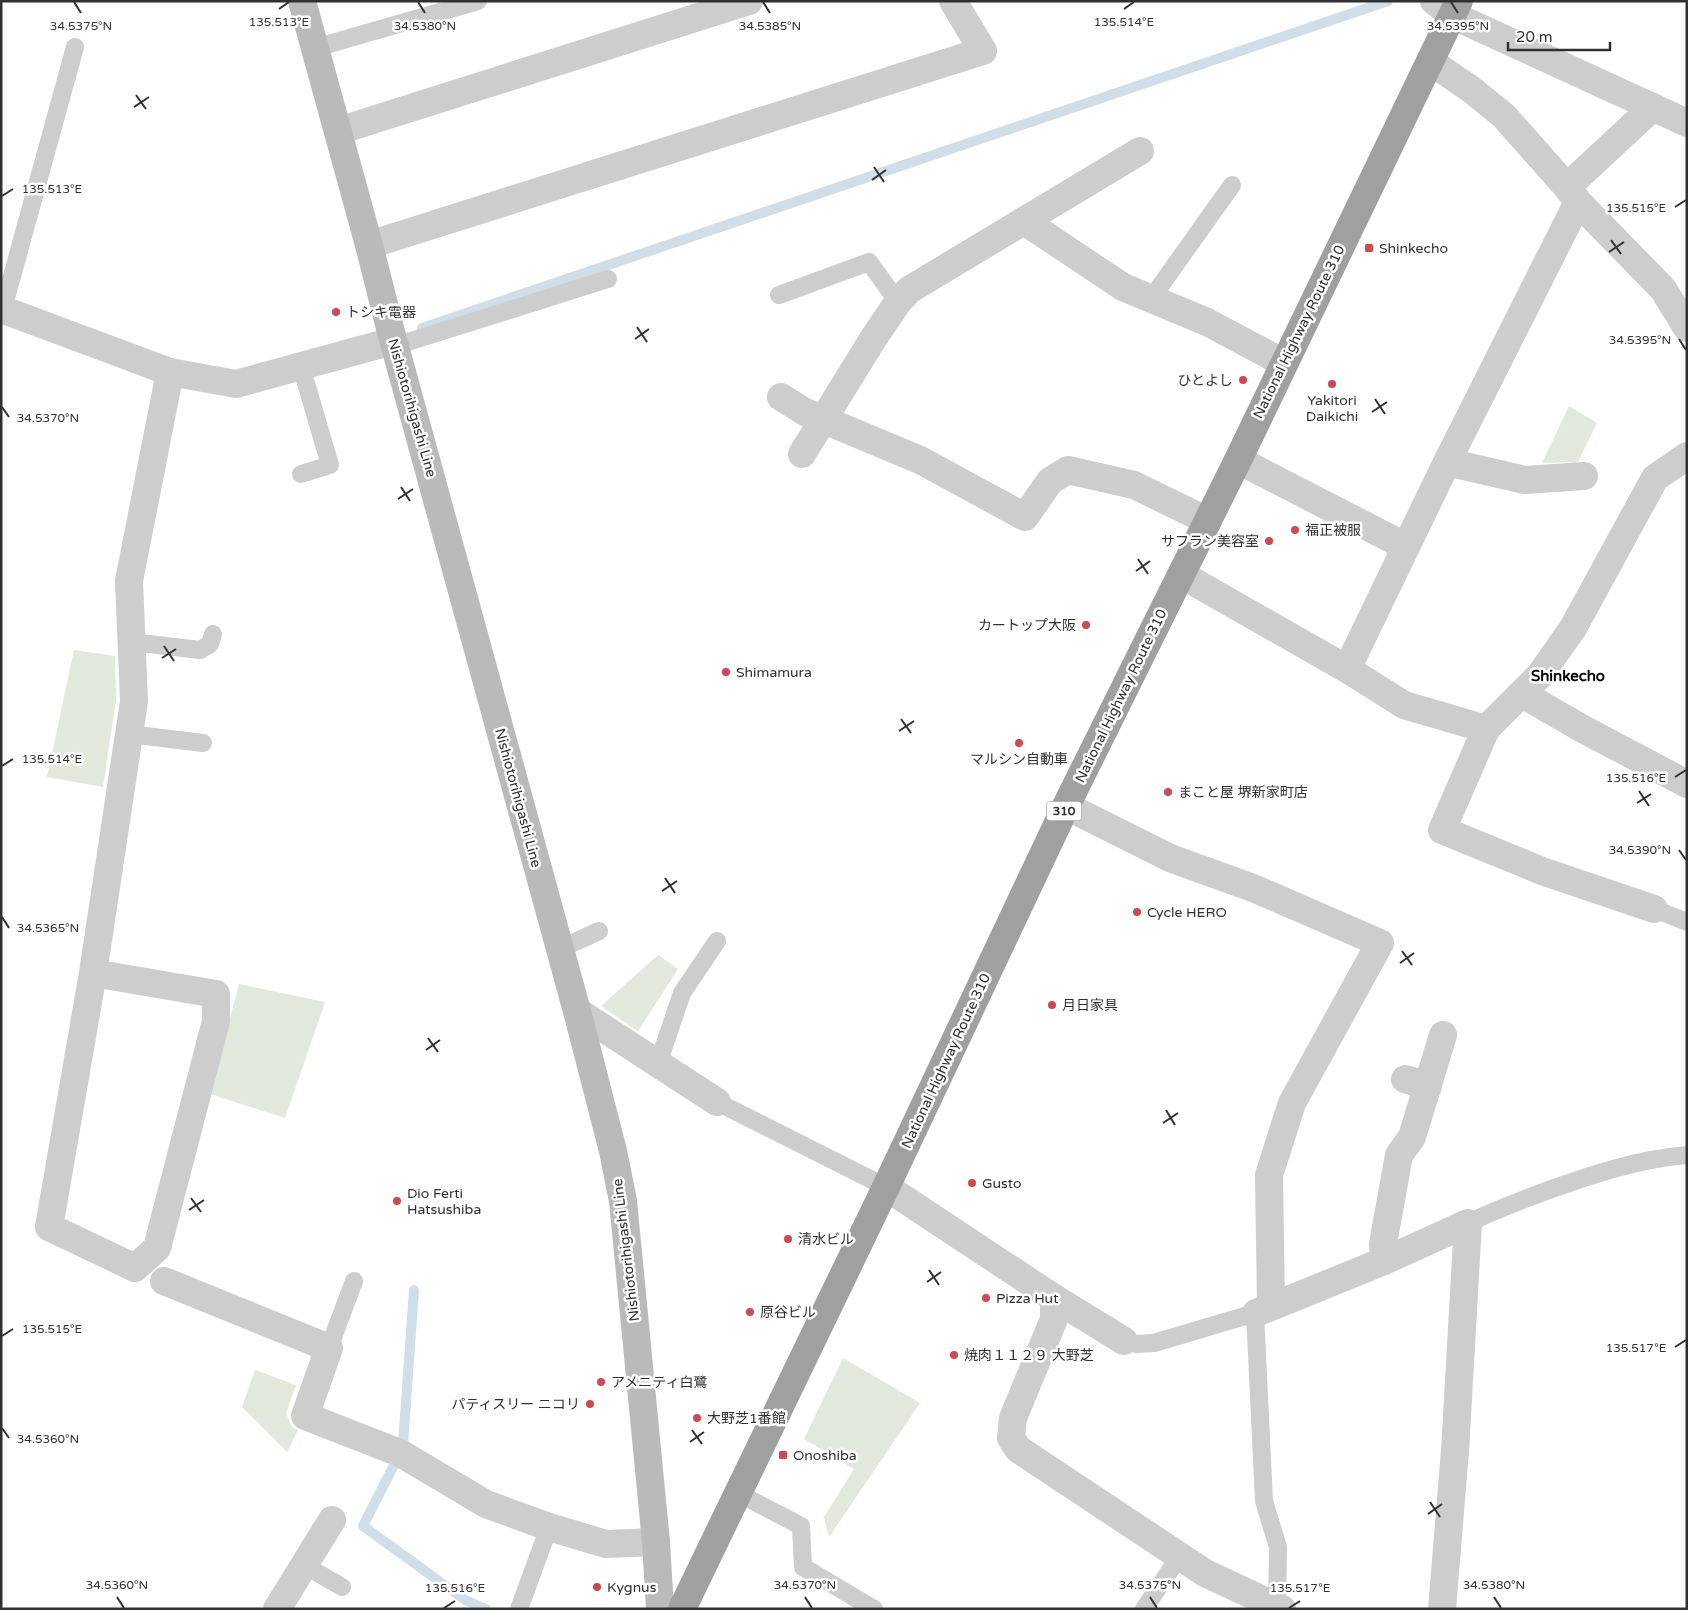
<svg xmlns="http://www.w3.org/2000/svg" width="1688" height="1610" viewBox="0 0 1688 1610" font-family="'Varela Round','Noto Sans JP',sans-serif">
	<rect width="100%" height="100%" fill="#fff"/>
	<!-- green -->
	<g fill="#e3e8dd">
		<polygon points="1569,406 1597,423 1578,462 1542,463"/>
		<polygon points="74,650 115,656 116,700 103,787 47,777"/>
		<polygon points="658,955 678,969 638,1031 601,1006"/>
		<polygon points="239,984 325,1002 285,1118 210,1094"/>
		<polygon points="843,1358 920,1403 829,1537 824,1517 854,1469 804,1439"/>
		<polygon points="255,1370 296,1385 286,1413 292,1427 298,1430 287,1452 242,1407"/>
	</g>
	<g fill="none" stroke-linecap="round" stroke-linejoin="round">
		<!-- stream -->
		<g stroke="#cfdee8" stroke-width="10">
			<polyline points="422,328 1388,1"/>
			<polyline points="403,1444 414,1290"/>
			<polyline points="394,1465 363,1526 465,1600 486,1609"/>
		</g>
		<!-- service -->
		<g stroke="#cdcdcd" stroke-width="18">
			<polyline points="315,48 478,1"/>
			<polyline points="779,295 869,262 898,302"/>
			<polyline points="1151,299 1232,185"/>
			<polyline points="3,309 75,47"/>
			<polyline points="395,346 608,279"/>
			<polyline points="301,366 330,465 301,474"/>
			<polyline points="132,642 200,650 210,644 213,634"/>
			<polyline points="129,734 203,743"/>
			<polyline points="1654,909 1687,922"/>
			<polyline points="560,949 599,931"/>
			<polyline points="658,1064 682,993 717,941"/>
			<polyline points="717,1102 886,1187"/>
			<path d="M 1468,1223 C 1493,1211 1519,1201 1546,1191 C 1591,1175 1638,1159 1687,1155"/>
			<polyline points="1124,1341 1137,1344 1154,1343 1255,1313 1264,1501 1278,1547 1277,1607"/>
			<polyline points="329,1348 354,1281"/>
			<polyline points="738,1493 801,1526 803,1567 874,1609"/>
			<polyline points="304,1565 342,1587"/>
			<polyline points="519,1609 549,1527"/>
			<polyline points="1144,1609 1179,1557"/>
		</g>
		<!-- minor -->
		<g stroke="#cdcdcd" stroke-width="28">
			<polyline points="1431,62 1472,90 1504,116 1567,187 1578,202 1663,289 1687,328"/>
			<polyline points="338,131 749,1"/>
			<polyline points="1567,187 1653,107"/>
			<polyline points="1024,221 1123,287 1207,322 1284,363"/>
			<polyline points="369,245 983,51 953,1"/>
			<polyline points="1,309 170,372 236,384 393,341"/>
			<polyline points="781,397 805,412 920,460 1025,517 1050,481 1068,470 1134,485 1208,521"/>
			<polyline points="802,454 873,339 898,302 909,290 1140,151"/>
			<polyline points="1238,460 1405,546"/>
			<polyline points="1447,462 1525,480 1584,476"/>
			<polyline points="1182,575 1347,669 1404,705 1486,729"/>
			<polyline points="1347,669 1447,462 1578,202"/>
			<polyline points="1522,694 1583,729 1687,784"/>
			<polyline points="1066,806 1170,858 1253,888 1380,943 1292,1103 1269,1175 1271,1305"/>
			<polyline points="1654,909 1542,871 1442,830 1486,729 1540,675 1573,628 1655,478 1687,456"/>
			<polyline points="93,973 216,994 216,1021 157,1248 135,1268 49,1227 93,973 134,701 129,581 170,372"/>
			<polyline points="577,1011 717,1102"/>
			<polyline points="1405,1079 1428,1086"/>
			<polyline points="886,1187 1054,1298 1124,1341"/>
			<polyline points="1384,1261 1383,1244 1399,1155 1412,1137 1443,1035"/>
			<polyline points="164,1281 329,1348 305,1416 400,1453 486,1504 549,1527 606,1544 656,1542"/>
			<polyline points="1054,1298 1054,1319 1013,1418 1011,1438 1018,1449 1205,1573 1282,1609"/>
			<polyline points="1256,1313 1384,1261 1468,1223 1455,1451 1442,1609"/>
			<polyline points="277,1609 332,1520"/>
		</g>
		<!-- tertiary -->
		<polyline stroke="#cdcdcd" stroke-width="28" points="1434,1 1452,15 1687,123"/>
		<!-- secondary -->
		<polyline stroke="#bababa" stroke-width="28" points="302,1 369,245 391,332 577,1011 613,1151 623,1201 656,1542 660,1609"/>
		<!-- trunk -->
		<polyline stroke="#a0a0a0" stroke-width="28" points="682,1609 886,1187 1066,806 1238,460 1459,1"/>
	</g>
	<!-- ticks -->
	<path fill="none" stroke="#303030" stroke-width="2" d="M 74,2 L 81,13M 418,2 L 425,13M 763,2 L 770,13M 1451,2 L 1458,13M 279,9 L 289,2M 1124,9 L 1134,2M 136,95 L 146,109M 134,107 L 149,97M 874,167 L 884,182M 872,180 L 886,170M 2,196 L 13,189M 1675,207 L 1686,200M 1611,240 L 1621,254M 1609,252 L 1624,242M 637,327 L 647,342M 635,339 L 649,329M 1679,339 L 1686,350M 1375,399 L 1385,414M 2,407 L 9,417M 1372,412 L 1387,402M 401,487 L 410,501M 398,499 L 413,489M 1138,559 L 1148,574M 1136,571 L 1150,561M 164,646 L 174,661M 162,658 L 176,649M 901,719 L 911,733M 899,731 L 914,721M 2,766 L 13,759M 1675,777 L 1686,770M 1639,791 L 1649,806M 1637,803 L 1651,794M 1679,850 L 1686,860M 665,878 L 675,893M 662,891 L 677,881M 2,917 L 9,928M 1402,951 L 1412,965M 1400,963 L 1414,953M 428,1038 L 438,1052M 426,1050 L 440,1040M 1166,1110 L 1175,1125M 1163,1123 L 1178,1113M 191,1198 L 201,1212M 189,1210 L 204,1200M 929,1270 L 939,1285M 927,1282 L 941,1272M 2,1336 L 13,1329M 1675,1347 L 1686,1340M 2,1428 L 9,1438M 692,1430 L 702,1444M 690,1442 L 704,1432M 1430,1502 L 1440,1517M 1428,1514 L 1442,1504M 117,1597 L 124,1608M 805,1597 L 812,1608M 1150,1597 L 1157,1608M 1494,1597 L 1501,1608M 444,1608 L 455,1601M 1289,1608 L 1300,1601"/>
	<!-- markers -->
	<g fill="#cf4a50" stroke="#fff" stroke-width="2">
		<rect x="1364" y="243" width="10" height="10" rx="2.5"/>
		<circle cx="336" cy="312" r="5"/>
		<circle cx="1243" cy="380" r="5"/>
		<circle cx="1332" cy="384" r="5"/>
		<circle cx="1295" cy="530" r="5"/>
		<circle cx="1269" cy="541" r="5"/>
		<circle cx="1086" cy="625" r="5"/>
		<circle cx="726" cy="672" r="5"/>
		<circle cx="1019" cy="743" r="5"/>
		<circle cx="1168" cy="792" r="5"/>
		<circle cx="1137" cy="912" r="5"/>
		<circle cx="1052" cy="1005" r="5"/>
		<circle cx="972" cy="1183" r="5"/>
		<circle cx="397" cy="1201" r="5"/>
		<circle cx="788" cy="1239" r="5"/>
		<circle cx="986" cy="1298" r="5"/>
		<circle cx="750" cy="1312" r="5"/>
		<circle cx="954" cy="1355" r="5"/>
		<circle cx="601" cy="1382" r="5"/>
		<circle cx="590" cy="1404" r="5"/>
		<circle cx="697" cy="1418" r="5"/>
		<rect x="778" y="1450" width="10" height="10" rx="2.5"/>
		<circle cx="597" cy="1587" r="5"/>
	</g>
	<g text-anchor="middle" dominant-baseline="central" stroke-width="5" stroke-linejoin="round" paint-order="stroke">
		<!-- shield labels -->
		<rect fill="#fff" stroke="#6e6e6e" stroke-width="1" x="1046.5" y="801.5" width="35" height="19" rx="4"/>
		<g font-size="12" font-weight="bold" fill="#303030">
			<text x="1064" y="811">310</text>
		</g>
		<!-- poi labels -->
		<g font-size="14" fill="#303030" stroke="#fff" text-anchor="start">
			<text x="1379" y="248">Shinkecho</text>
			<text x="346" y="312">トシキ電器</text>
			<text x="1233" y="380" text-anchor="end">ひとよし</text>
			<text x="1332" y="400" text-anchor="middle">Yakitori<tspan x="1332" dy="16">Daikichi</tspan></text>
			<text x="1305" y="530">福正被服</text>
			<text x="1259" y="541" text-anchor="end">サフラン美容室</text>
			<text x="1076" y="625" text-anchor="end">カートップ大阪</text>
			<text x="736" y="672">Shimamura</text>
			<text x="1019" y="759" text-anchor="middle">マルシン自動車</text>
			<text x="1178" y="792">まこと屋 堺新家町店</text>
			<text x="1147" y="912">Cycle HERO</text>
			<text x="1062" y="1005">月日家具</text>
			<text x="982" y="1183">Gusto</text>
			<text x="407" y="1193">Dio Ferti<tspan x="407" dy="16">Hatsushiba</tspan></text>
			<text x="798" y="1239">清水ビル</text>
			<text x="996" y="1298">Pizza Hut</text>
			<text x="760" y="1312">原谷ビル</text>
			<text x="964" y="1355">焼肉１１２９ 大野芝</text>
			<text x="611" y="1382">アメニティ白鷺</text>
			<text x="580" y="1404" text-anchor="end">パティスリー ニコリ</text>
			<text x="707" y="1418">大野芝1番館</text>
			<text x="793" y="1455">Onoshiba</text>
			<text x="607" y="1587">Kygnus</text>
		</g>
		<!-- street labels -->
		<g font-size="14" fill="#303030" stroke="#fff">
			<text transform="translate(1299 332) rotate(-64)">National Highway Route 310</text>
			<text transform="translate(412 408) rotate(74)">Nishiotorihigashi Line</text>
			<text transform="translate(1121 696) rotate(-64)">National Highway Route 310</text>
			<text transform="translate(518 798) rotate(75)">Nishiotorihigashi Line</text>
			<text transform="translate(946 1061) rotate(-65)">National Highway Route 310</text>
			<text transform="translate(626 1250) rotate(-97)">Nishiotorihigashi Line</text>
		</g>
		<!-- neighbourhood labels -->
		<g font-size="15" font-weight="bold" fill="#000" stroke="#fff">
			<text x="1568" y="676">Shinkecho</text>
		</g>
	</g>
	<g font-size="12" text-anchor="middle" fill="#303030" stroke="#fff" stroke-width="5" stroke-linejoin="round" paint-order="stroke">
		<text x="279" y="26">135.513°E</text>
		<text x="1124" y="26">135.514°E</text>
		<text x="770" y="30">34.5385°N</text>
		<text x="1458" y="30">34.5395°N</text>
		<text x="81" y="30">34.5375°N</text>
		<text x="425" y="30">34.5380°N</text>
		<text x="52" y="193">135.513°E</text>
		<text x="1636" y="212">135.515°E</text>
		<text x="1640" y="344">34.5395°N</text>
		<text x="48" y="422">34.5370°N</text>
		<text x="52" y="763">135.514°E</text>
		<text x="1636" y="782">135.516°E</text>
		<text x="1640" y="854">34.5390°N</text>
		<text x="48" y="932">34.5365°N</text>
		<text x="52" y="1333">135.515°E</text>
		<text x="1636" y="1352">135.517°E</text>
		<text x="48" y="1443">34.5360°N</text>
		<text x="117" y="1589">34.5360°N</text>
		<text x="805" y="1589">34.5370°N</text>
		<text x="1150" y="1589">34.5375°N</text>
		<text x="1494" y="1589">34.5380°N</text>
		<text x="455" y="1592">135.516°E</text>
		<text x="1300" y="1592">135.517°E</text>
	</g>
	<!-- border -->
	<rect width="1688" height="1610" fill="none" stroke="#303030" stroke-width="5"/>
	<!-- scale -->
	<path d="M1508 42v8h102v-8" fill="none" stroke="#303030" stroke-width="2.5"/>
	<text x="1516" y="42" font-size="15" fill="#303030" stroke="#ffffff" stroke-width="4" paint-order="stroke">20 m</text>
</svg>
